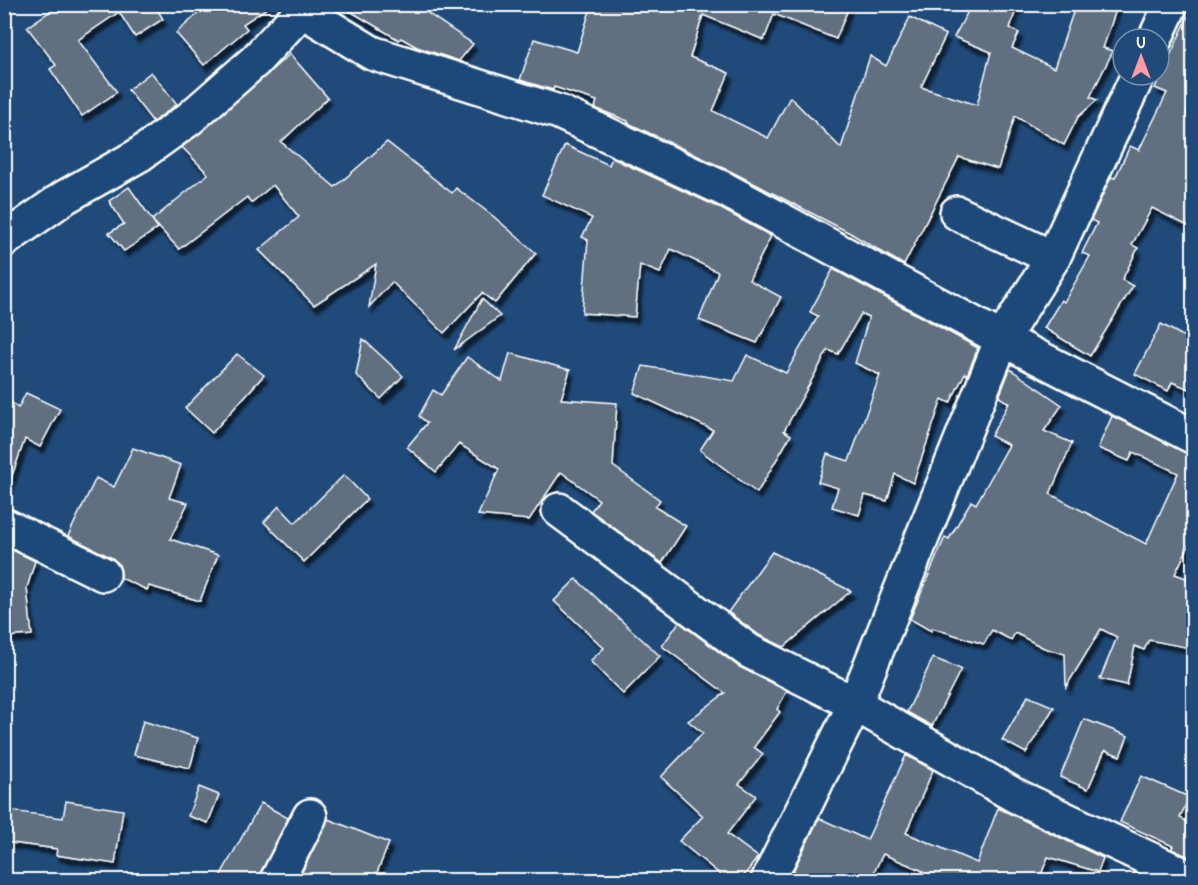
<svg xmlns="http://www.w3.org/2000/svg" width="1198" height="885" viewBox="0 0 1198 885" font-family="'Patrick Hand',sans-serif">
	<defs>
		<filter id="shadow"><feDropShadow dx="3.5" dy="6" stdDeviation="1.5" flood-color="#0009"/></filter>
	</defs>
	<rect width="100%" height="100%" fill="#1f4a7a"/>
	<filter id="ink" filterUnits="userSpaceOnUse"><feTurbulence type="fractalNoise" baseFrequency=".0167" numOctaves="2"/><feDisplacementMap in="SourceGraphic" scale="12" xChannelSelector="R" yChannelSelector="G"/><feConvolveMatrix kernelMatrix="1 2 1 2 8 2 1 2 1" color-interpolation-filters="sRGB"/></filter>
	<g filter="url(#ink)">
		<!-- building -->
		<g fill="#607080" stroke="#fff" stroke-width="1.5" filter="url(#shadow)">
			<polygon points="61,4 154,4 163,19 135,37 119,12 78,40 117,92 82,116 50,69 56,65 27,27"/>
			<polygon points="209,4 273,4 243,24 247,29 204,65 176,33"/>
			<polygon points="338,4 414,4 473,44 459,61 417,47 401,38 399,40"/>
			<polygon points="592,4 850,4 836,39 774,14 764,40 703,15 690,57 729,73 713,111 768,138 790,97 841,148 870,56 886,66 910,17 946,35 921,87 977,105 991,52 954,37 972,4 1018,4 1010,28 1019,33 1012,48 1054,68 1076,4 1118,4 1103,48 1113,51 1090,97 1097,100 1078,117 1064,145 1015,116 998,169 959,157 904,265 850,233 732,172 628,123 628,121 595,108 597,101 554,87 553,90 520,80 534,39 577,52"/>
			<polygon points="1194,4 1194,96 1186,114 1194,117 1194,229 1152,208 1132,245 1138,248 1122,280 1133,286 1090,356 1044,328 1061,300 1064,302 1090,256 1082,253 1097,223 1091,220 1111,177 1115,178 1130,146 1139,150 1167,93 1155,88"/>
			<polygon points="290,54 328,98 281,142 335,187 387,142 452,193 456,188 493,216 536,253 495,303 482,293 444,333 392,282 369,307 376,264 314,305 259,250 299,217 273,185 251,203 247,197 179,249 152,220 208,174 182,147"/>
			<polygon points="151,72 177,104 153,122 128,90"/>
			<polygon points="565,145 609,165 612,158 716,206 771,236 749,280 781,297 757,343 699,320 718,272 671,249 660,273 640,265 635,317 582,313 588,240 582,237 592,218 542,195"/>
			<polygon points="129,187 158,228 124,251 109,233 124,224 109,201"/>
			<polygon points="833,269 978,348 967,375 965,373 950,403 942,399 913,483 895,474 887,501 865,495 859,515 832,507 838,488 818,482 827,454 849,461 880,375 855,363 869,317 861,314 838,354 828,350 784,431 791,435 757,493 700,450 713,430 634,393 643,366 734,381 747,355 786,373 818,316 810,312"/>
			<polygon points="482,299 500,316 454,350"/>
			<polygon points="1161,324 1194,342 1194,391 1172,382 1168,391 1135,374"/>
			<polygon points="363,339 403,376 381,399 356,375"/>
			<polygon points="510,353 570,370 561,399 617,403 613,466 660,500 655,507 686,526 662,563 591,511 599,500 561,472 529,520 478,515 499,469 459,444 436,472 407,447 427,423 419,416 433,390 441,395 467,357 502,381"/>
			<polygon points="237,354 264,375 212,433 185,408"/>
			<polygon points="1010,369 1062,405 1044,431 1072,443 1050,494 1146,544 1178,473 1133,452 1129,461 1098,448 1112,416 1194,455 1194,535 1175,574 1194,581 1194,631 1190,648 1149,640 1144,650 1135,646 1127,685 1100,679 1117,637 1101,629 1066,687 1065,654 1044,648 1015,633 1011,640 992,630 984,644 932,628 931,631 910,619 945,537 949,539 971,501 976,504 1009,445 991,436 1009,403 999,397"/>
			<polygon points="26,393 60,409 40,447 25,439 8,487 4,487 4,396 18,408"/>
			<polygon points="133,448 181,465 169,498 188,503 170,539 218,555 200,601 149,586 147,590 121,578 119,564 112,558 68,536 96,478 114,487"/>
			<polygon points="344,475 367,499 304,562 264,522 279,506 295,523"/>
			<polygon points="4,546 35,561 27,588 32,635 4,637"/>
			<polygon points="772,552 851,591 784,647 759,635 728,612"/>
			<polygon points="576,579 660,656 623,694 590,661 604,648 554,601"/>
			<polygon points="679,622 738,666 787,691 777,709 780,712 754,747 763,754 739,784 756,796 727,834 758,857 741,880 727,880 679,841 703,816 661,777 703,733 688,721 725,693 662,646"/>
			<polygon points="933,658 961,669 932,726 907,712"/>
			<polygon points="1028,696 1054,707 1026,753 1002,740"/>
			<polygon points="1084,719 1128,736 1120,756 1105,750 1088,789 1060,777"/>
			<polygon points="143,721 198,738 190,768 134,755"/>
			<polygon points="906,755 933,770 906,833 977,863 998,808 1103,858 1098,872 1048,857 1039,880 1013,878 1018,880 919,880 923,871 883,854 870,880 811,880 793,871 819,818 867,840"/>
			<polygon points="1141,776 1189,797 1180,818 1186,821 1194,807 1194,859 1171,849 1173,846 1120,822"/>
			<polygon points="199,787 219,795 208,823 188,816"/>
			<polygon points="66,801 123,810 115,864 56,855 57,849 4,842 4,810 63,818"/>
			<polygon points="261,803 288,818 258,880 218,880"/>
			<polygon points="328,819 389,843 374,880 298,880"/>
		</g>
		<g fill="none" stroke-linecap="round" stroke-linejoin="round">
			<defs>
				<g id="minor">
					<polyline points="299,4 303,11 372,53 559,112 724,189 1002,339 1194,437"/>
					<polyline points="1155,39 1171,4"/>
					<polyline points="957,213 1053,258"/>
					<polyline points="4,240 65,197 139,155 189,119 255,61 308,4"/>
					<polyline points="559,510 749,651 855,704 1014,795 1194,880"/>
					<polyline points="4,525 103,574"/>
					<polyline points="277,880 310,816"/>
					<polyline points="768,880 855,704 1002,339 1053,258 1138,75"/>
				</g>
			</defs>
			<!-- minor casing -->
			<use href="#minor" stroke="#fff" stroke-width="38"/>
			<!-- minor -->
			<use href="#minor" stroke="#1f4a7a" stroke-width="33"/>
		</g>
	</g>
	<!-- margin -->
	<rect width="1198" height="885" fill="none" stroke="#1f4a7a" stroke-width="24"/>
	<rect x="12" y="12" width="1174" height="861" fill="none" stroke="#fff" stroke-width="2" filter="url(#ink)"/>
	<!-- north arrow -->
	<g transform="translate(1141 57)"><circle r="28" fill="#1f4a7a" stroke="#7992af" stroke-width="1.5"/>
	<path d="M0-4.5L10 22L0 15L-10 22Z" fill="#ff9aa2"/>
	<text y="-9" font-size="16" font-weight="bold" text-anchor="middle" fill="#ffffff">U</text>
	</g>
</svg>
